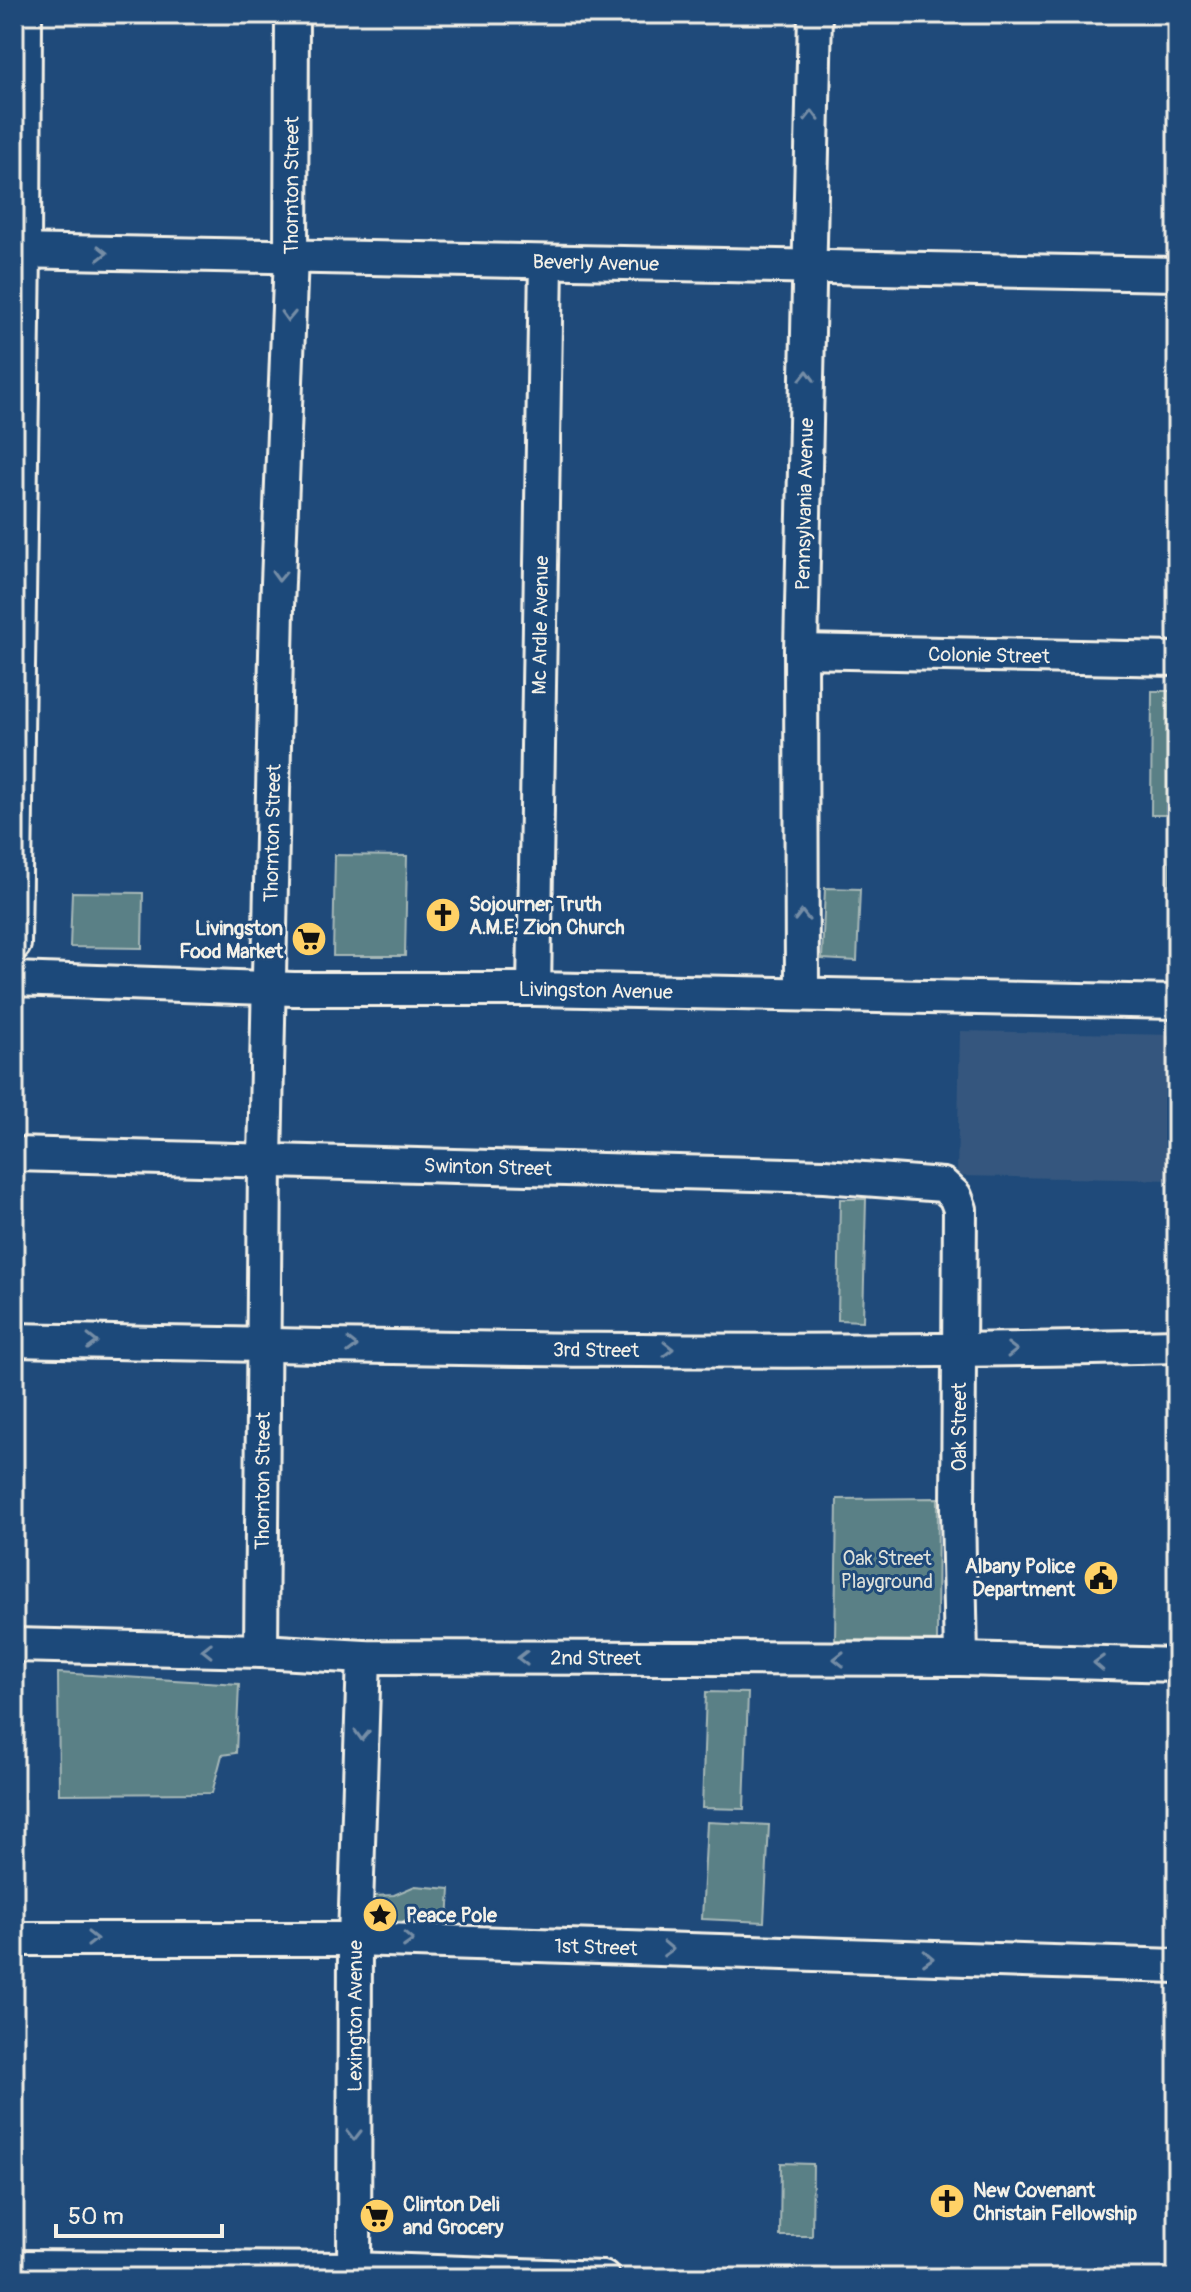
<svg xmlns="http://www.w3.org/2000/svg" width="1191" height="2292" viewBox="0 0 1191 2292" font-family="Pangolin,sans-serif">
	<rect width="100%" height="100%" fill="#1f4a7a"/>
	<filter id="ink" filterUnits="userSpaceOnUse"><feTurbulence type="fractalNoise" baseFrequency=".0125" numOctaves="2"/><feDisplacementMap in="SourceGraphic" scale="16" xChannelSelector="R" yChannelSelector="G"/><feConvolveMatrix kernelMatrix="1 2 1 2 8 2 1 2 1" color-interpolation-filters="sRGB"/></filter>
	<g filter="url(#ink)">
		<!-- built -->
		<polygon fill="#34577e" points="960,1031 1177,1035 1177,1180 957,1176"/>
		<!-- green -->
		<g fill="#5a8086" stroke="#a7b8b7" stroke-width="2">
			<polygon points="1152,691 1177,691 1177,921 1169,920 1170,815 1151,815"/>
			<polygon points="335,855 407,856 405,956 333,956"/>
			<polygon points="825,888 860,889 857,961 822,959"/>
			<polygon points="72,892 143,893 142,948 70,947"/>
			<polygon points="840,1199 866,1199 863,1321 838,1320"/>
			<polygon points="938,1498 937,1641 835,1640 837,1499"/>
			<polygon points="58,1673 239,1684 236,1753 222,1755 212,1793 59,1794"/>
			<polygon points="706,1692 748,1693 744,1809 702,1808"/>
			<polygon points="707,1822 769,1825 764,1922 702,1919"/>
			<polygon points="415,1886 450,1889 448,1921 373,1922 374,1896 394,1895"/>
			<polygon points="781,2163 813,2164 812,2236 780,2236"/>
		</g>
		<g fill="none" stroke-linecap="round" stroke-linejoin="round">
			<defs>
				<g id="minor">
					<path id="s1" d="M 14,251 L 1177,274"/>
					<path id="s2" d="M 801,651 L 1177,659"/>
					<polyline points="14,944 24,252 25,14"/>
					<path id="s3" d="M 14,979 L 294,989 L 534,989 L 1177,1002"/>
					<path id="s4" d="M 534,989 L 546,262"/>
					<path id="s5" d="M 802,994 L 801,651 L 815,14"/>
					<path id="s6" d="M 14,1154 L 824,1176 L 943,1185 L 955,1196 L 960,1209 L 958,1510 L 961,1659"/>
					<path id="s7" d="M 14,1340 C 401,1348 790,1356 1177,1346"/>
					<path id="s8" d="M 14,1645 L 261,1651 L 364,1657 L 961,1659 L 1177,1665"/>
					<path id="s9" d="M 261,1651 L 265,1160 L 277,608 L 291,256 L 292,14"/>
					<path id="s10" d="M 14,1939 L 355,1939 L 1177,1966"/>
					<polyline points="14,2267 354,2269 603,2278"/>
					<path id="s11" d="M 354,2278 L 355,1939 L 364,1657"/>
				</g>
			</defs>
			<!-- minor casing -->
			<use href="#minor" stroke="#f4f1e8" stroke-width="38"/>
			<!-- minor -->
			<use href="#minor" stroke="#1f4a7a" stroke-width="32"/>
		</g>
		<!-- one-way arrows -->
		<defs><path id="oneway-chevron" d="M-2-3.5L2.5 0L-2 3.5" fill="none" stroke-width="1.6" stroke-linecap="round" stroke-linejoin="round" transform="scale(2)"/></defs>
		<g stroke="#748da6">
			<use href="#oneway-chevron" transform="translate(812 116) rotate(-89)"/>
			<use href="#oneway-chevron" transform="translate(102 253) rotate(1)"/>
			<use href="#oneway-chevron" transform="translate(288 316) rotate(92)"/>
			<use href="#oneway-chevron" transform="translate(807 376) rotate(-89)"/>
			<use href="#oneway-chevron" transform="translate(279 576) rotate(92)"/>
			<use href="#oneway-chevron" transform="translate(802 916) rotate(-90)"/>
			<use href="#oneway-chevron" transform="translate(92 1342) rotate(1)"/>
			<use href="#oneway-chevron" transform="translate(352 1346) rotate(1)"/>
			<use href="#oneway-chevron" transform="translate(668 1349) rotate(1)"/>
			<use href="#oneway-chevron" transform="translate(1012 1350) rotate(-1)"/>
			<use href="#oneway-chevron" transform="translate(207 1650) rotate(-179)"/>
			<use href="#oneway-chevron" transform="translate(523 1658) rotate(-180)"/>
			<use href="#oneway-chevron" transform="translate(839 1659) rotate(-180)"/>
			<use href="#oneway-chevron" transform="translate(1099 1663) rotate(-178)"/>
			<use href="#oneway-chevron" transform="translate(362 1735) rotate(92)"/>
			<use href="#oneway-chevron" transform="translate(92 1939)"/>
			<use href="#oneway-chevron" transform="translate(408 1940) rotate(2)"/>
			<use href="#oneway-chevron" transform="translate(668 1949) rotate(2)"/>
			<use href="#oneway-chevron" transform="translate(928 1958) rotate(2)"/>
			<use href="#oneway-chevron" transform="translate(354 2135) rotate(90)"/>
		</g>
	</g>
	<!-- icons -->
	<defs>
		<symbol id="church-disc" viewBox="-11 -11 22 22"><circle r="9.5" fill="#ffd166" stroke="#1f4a7a"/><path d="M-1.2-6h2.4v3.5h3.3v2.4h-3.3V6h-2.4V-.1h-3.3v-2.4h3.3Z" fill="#111"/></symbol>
		<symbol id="supermarket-disc" viewBox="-11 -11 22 22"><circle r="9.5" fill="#ffd166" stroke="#1f4a7a"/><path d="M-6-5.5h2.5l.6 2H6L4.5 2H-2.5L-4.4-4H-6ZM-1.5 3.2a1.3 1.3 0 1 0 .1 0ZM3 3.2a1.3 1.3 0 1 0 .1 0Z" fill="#111"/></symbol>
		<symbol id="civic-disc" viewBox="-11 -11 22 22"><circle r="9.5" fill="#ffd166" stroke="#1f4a7a"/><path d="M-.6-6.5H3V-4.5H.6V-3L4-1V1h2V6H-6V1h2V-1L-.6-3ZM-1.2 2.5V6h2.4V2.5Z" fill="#111"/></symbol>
		<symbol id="sight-disc" viewBox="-11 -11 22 22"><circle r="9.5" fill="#ffd166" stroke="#1f4a7a"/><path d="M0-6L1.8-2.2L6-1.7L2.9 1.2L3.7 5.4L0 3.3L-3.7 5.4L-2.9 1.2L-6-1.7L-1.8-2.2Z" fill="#111"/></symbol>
	</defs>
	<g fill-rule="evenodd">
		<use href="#church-disc" x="423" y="895" width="40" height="40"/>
		<use href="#supermarket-disc" x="289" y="919" width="40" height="40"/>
		<use href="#civic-disc" x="1081" y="1558" width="40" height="40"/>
		<use href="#sight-disc" x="360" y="1895" width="40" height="40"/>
		<use href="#church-disc" x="927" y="2181" width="40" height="40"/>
		<use href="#supermarket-disc" x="357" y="2196" width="40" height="40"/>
	</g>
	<g text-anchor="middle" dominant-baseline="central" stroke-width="6" stroke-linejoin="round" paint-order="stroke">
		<!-- street labels -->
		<g font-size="20" fill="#f4f1e8" stroke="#1f4a7a">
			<text stroke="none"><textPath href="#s9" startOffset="1466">Thornton Street</textPath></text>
			<text stroke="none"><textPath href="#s1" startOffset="582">Beverly Avenue</textPath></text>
			<text stroke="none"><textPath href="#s5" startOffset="490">Pennsylvania Avenue</textPath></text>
			<text stroke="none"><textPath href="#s4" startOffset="364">Mc Ardle Avenue</textPath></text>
			<text stroke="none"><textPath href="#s2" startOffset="188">Colonie Street</textPath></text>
			<text stroke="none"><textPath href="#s9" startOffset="818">Thornton Street</textPath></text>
			<text stroke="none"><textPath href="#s3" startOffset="582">Livingston Avenue</textPath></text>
			<text stroke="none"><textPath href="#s6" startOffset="474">Swinton Street</textPath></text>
			<text stroke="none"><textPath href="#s7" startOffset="582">3rd Street</textPath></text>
			<text transform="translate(959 1427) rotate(-90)">Oak Street</text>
			<text stroke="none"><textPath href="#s9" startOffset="170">Thornton Street</textPath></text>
			<text stroke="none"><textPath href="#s8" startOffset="582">2nd Street</textPath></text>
			<text stroke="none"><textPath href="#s10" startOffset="582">1st Street</textPath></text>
			<text stroke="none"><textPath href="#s11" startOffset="262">Lexington Avenue</textPath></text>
		</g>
		<!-- poi labels -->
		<g font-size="20" font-weight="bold" fill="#f4f1e8" stroke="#1f4a7a" text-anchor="start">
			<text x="469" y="904">Sojourner Truth<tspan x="469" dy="23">A.M.E. Zion Church</tspan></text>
			<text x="283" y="928" text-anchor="end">Livingston<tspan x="283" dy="23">Food Market</tspan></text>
			<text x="1075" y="1566" text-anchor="end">Albany Police<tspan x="1075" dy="23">Department</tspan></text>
			<text x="406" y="1915">Peace Pole</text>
			<text x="973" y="2190">New Covenant<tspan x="973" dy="23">Christain Fellowship</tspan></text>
			<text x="403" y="2204">Clinton Deli<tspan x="403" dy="23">and Grocery</tspan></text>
		</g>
		<!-- park labels -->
		<g font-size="20" fill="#dde0d9" stroke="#1f4a7a">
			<text x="887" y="1558">Oak Street<tspan x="887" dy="23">Playground</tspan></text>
		</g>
	</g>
	<!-- margin -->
	<rect width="1191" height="2292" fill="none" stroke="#1f4a7a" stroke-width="48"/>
	<rect x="24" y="24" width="1143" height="2244" fill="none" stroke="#f4f1e8" stroke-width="3" filter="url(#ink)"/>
	<!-- scale -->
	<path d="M56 2224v12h166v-12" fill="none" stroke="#f4f1e8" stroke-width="4"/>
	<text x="68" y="2224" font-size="24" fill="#f4f1e8" stroke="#1f4a7a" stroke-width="6" paint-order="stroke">50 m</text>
</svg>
